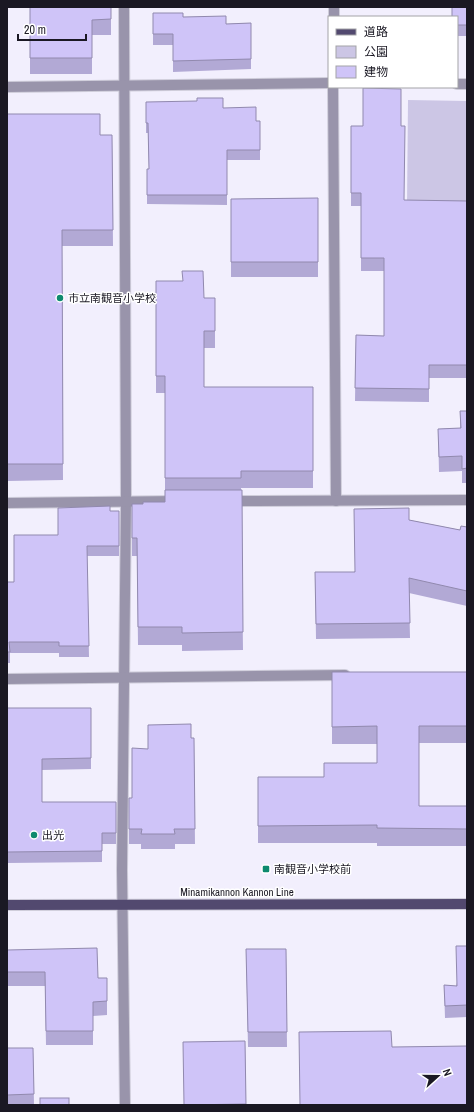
<svg xmlns="http://www.w3.org/2000/svg" width="474" height="1112" viewBox="0 0 474 1112" font-family="'Archivo Narrow','Noto Sans JP',sans-serif">
	<rect width="100%" height="100%" fill="#f2effd"/>
	<!-- green -->
	<polygon fill="#ccc6e5" points="408,100 467,101 467,208 407,207"/>
	<g fill="none" stroke-linecap="round" stroke-linejoin="round">
		<defs>
			<g id="minor">
				<polyline points="124,7 126,501 122,870 125,1105"/>
				<polyline points="334,17 334,7"/>
				<polyline points="457,84 467,84"/>
				<polyline points="7,87 329,83"/>
				<polyline points="333,87 336,501"/>
				<polyline points="229,501 467,500"/>
				<polyline points="7,503 177,501"/>
				<polyline points="7,679 345,675"/>
			</g>
			<polyline id="major" points="7,905 467,904"/>
		</defs>
		<!-- minor casing -->
		<use href="#minor" stroke="#cfcdda" stroke-width="12"/>
		<!-- major casing -->
		<use href="#major" stroke="#cfcdda" stroke-width="12"/>
		<!-- minor -->
		<use href="#minor" stroke="#9994ab" stroke-width="10"/>
		<!-- major -->
		<use href="#major" stroke="#52496f" stroke-width="10"/>
	</g>
	<!-- wall -->
	<g fill="#b2a9d5">
		<polygon points="30,7 111,19 111,35 92,35 92,74 30,74"/>
		<polygon points="467,7 467,36 457,36 457,17"/>
		<polygon points="153,13 183,17 226,24 251,23 251,69 173,72 173,45 153,45"/>
		<polygon points="146,102 223,108 256,121 260,121 260,160 227,160 227,205 147,204 147,169 149,169 148,133 146,133"/>
		<polygon points="7,114 100,135 112,135 113,246 62,246 63,480 7,481"/>
		<polygon points="351,126 401,126 404,200 467,201 467,378 429,378 429,402 355,401 356,335 384,336 384,271 361,271 361,206 351,206"/>
		<polygon points="318,198 318,277 231,277 231,199"/>
		<polygon points="156,281 204,298 215,298 215,348 204,348 204,387 313,387 313,488 241,488 243,650 182,651 182,645 138,645 137,556 132,556 132,504 143,504 165,502 165,393 156,393"/>
		<polygon points="460,411 467,411 467,483 462,483 462,471 439,472 438,429 460,428"/>
		<polygon points="110,511 119,511 119,556 87,556 89,657 59,657 59,653 10,653 10,663 7,663 7,582 14,582 58,535"/>
		<polygon points="409,520 460,530 467,527 467,606 409,593 410,638 316,639 315,572 354,572"/>
		<polygon points="332,672 467,672 467,743 419,743 419,806 467,806 467,846 377,846 377,843 258,843 258,777 324,777 377,763 377,744 332,744"/>
		<polygon points="7,708 91,708 91,769 42,770 42,802 116,802 116,844 102,844 102,862 7,863"/>
		<polygon points="191,738 194,738 195,844 175,844 175,849 141,849 141,844 129,844 129,798 132,798"/>
		<polygon points="467,946 467,1017 445,1018 444,985 456,986"/>
		<polygon points="246,949 286,949 287,1047 248,1047"/>
		<polygon points="7,950 98,978 107,978 107,1015 93,1016 93,1045 46,1045 45,986 7,986"/>
		<polygon points="245,1041 246,1105 183,1105"/>
		<polygon points="7,1048 33,1048 34,1105 7,1105"/>
	</g>
	<!-- building -->
	<g fill="#cfc4f8" stroke="#9189ae">
		<polygon points="30,7 111,7 111,19 92,20 92,58 30,58"/>
		<polygon points="452,7 467,7 467,25 457,25 457,17 452,17"/>
		<polygon points="153,13 183,13 183,17 226,16 226,24 251,23 251,59 173,61 173,34 153,34"/>
		<polygon points="363,88 401,89 401,126 405,126 404,200 467,201 467,365 429,365 429,389 355,388 356,335 384,336 384,258 361,258 361,193 351,193 351,126 363,126"/>
		<polygon points="197,98 223,98 223,108 256,107 256,121 260,121 260,150 227,150 227,195 147,195 147,169 149,169 148,123 146,123 146,102 197,101"/>
		<polygon points="7,114 100,114 100,135 112,135 113,230 62,230 63,464 7,464"/>
		<polygon points="318,198 318,262 231,262 231,199"/>
		<polygon points="182,271 203,271 204,298 215,298 215,331 204,331 204,387 313,387 313,471 241,471 241,478 165,478 165,376 156,376 156,281 183,281"/>
		<polygon points="460,411 467,411 467,468 462,469 462,456 439,457 438,429 461,428"/>
		<polygon points="165,490 242,490 243,632 182,633 182,627 138,627 137,538 132,538 132,504 143,504 143,502 165,502"/>
		<polygon points="110,506 110,511 119,511 119,546 87,546 89,646 59,646 59,642 9,642 10,652 7,652 7,582 14,582 14,535 58,535 58,508"/>
		<polygon points="409,508 409,520 460,530 461,526 467,527 467,591 409,578 410,623 316,624 315,572 355,572 354,509"/>
		<polygon points="332,672 467,672 467,726 419,726 419,806 467,806 467,829 377,828 377,825 258,826 258,777 324,777 324,763 377,763 377,726 332,727"/>
		<polygon points="7,708 91,708 91,758 42,759 42,802 116,802 116,833 102,833 102,851 7,852"/>
		<polygon points="191,724 191,738 194,738 195,829 174,829 175,834 141,834 142,829 129,829 129,798 132,798 132,748 148,749 148,725"/>
		<polygon points="456,946 467,946 467,1005 445,1006 444,985 457,986"/>
		<polygon points="97,948 98,978 107,978 107,1001 93,1002 93,1031 46,1031 45,972 7,972 7,950"/>
		<polygon points="246,949 286,949 287,1032 248,1032"/>
		<polygon points="391,1031 392,1047 467,1046 467,1105 300,1105 299,1032"/>
		<polygon points="245,1041 246,1104 184,1105 183,1042"/>
		<polygon points="7,1048 33,1048 34,1094 7,1095"/>
		<rect x="40" y="1098" width="29" height="7"/>
	</g>
	<!-- markers -->
	<g fill="#0d8a6e" stroke="#fff" stroke-width="1.5">
		<circle cx="60" cy="298" r="4"/>
		<circle cx="34" cy="835" r="4"/>
		<rect x="262" y="865" width="8" height="8" rx="2"/>
	</g>
	<g text-anchor="middle" dominant-baseline="central" stroke-width="3" stroke-linejoin="round" paint-order="stroke">
		<!-- poi labels -->
		<g font-size="11" fill="#1a1823" stroke="#fff" text-anchor="start">
			<text x="68" y="298">市立南観音小学校</text>
			<text x="42" y="835">出光</text>
			<text x="274" y="869">南観音小学校前</text>
		</g>
		<!-- street labels -->
		<g font-size="11" fill="#1a1823" stroke="#fff">
			<text x="237" y="892">Minamikannon Kannon Line</text>
		</g>
	</g>
	<!-- border -->
	<rect width="474" height="1112" fill="none" stroke="#1a1823" stroke-width="16"/>
	<!-- legend -->
	<rect x="328" y="16" width="130" height="72" fill="#ffffff" stroke="#a3a3a7"/>
	<rect x="336" y="29" width="20" height="6" fill="#52496f" stroke="#a3a3a7"/>
	<text x="364" y="36" font-size="12" fill="#1a1823">道路</text>
	<rect x="336" y="46" width="20" height="12" fill="#ccc6e5" stroke="#a3a3a7"/>
	<text x="364" y="56" font-size="12" fill="#1a1823">公園</text>
	<rect x="336" y="66" width="20" height="12" fill="#cfc4f8" stroke="#a3a3a7"/>
	<text x="364" y="76" font-size="12" fill="#1a1823">建物</text>
	<!-- north arrow -->
	<g transform="translate(438 1076) rotate(69)" stroke="#ffffff" stroke-width="3" paint-order="stroke">
	<path d="M0-3L7 15L0 10L-7 15Z" fill="#1a1823"/>
	<text y="-6" font-size="11" font-weight="bold" text-anchor="middle" fill="#1a1823">N</text>
	</g>
	<!-- scale -->
	<path d="M18 34v6h68v-6" fill="none" stroke="#1a1823" stroke-width="2"/>
	<text x="24" y="34" font-size="12" fill="#1a1823" stroke="#ffffff" stroke-width="3" paint-order="stroke">20 m</text>
</svg>
